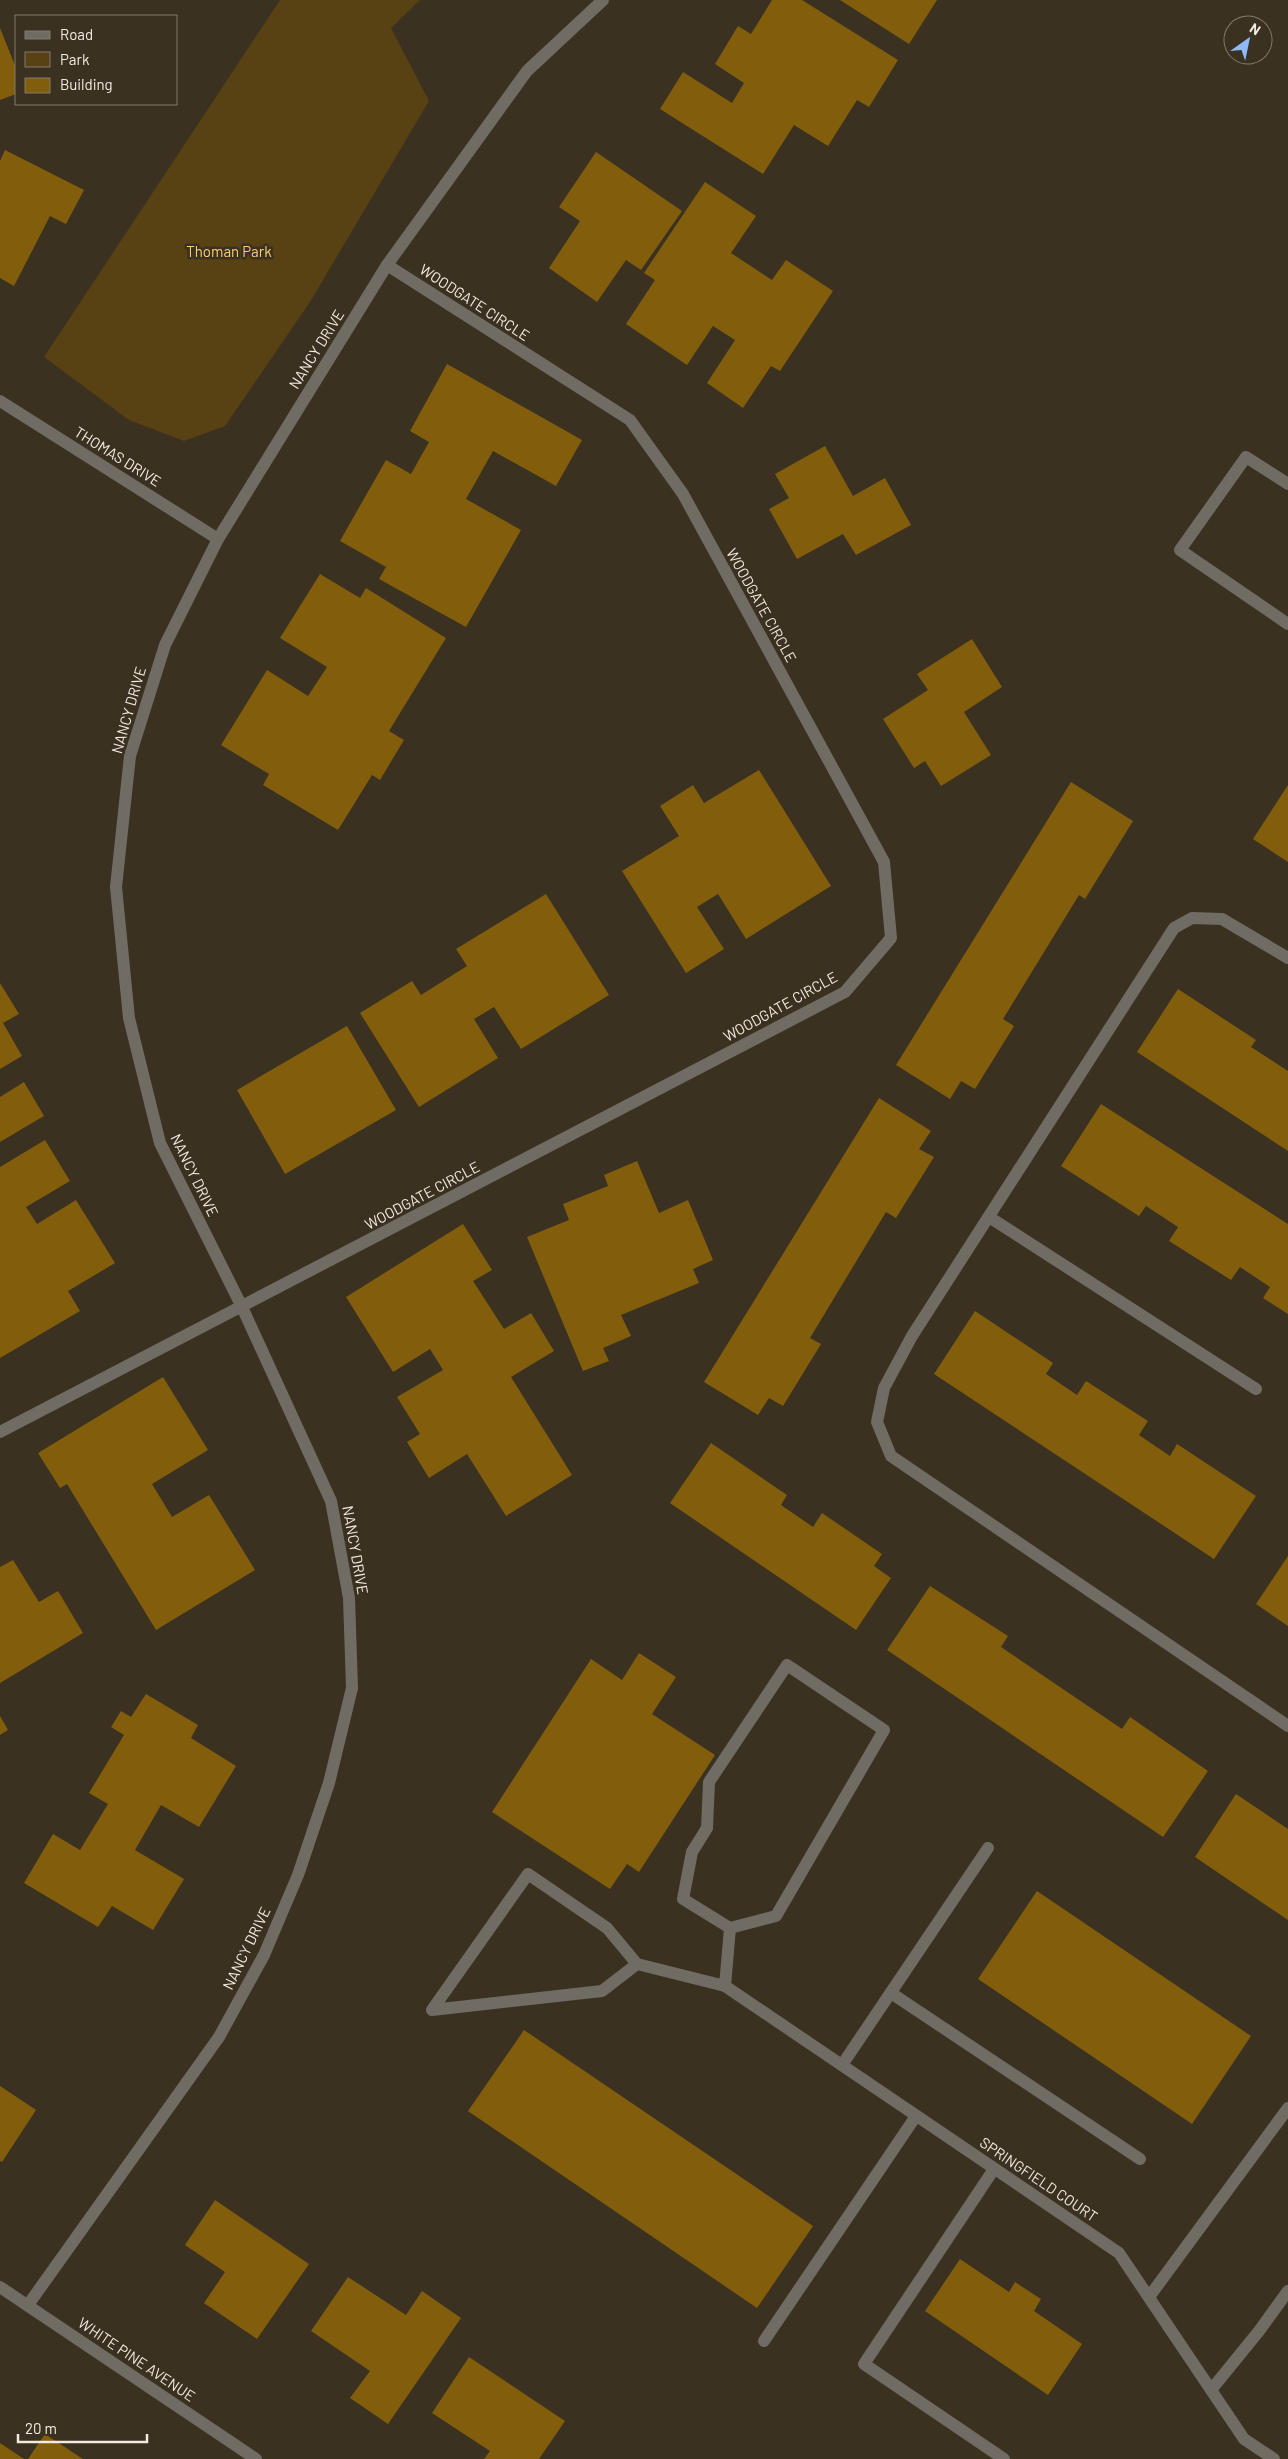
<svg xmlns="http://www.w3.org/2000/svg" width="1288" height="2459" viewBox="0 0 1288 2459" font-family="Barlow,sans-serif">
	<rect width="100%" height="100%" fill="#3a3121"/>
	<!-- green -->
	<polygon fill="#584113" points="280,0 420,0 391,28 429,101 310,302 225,426 184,441 129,420 44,357"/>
	<!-- building -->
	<g fill="#825e0c">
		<polygon points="772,0 802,0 898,60 869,107 857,100 828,146 794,125 763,174 660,109 683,72 732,103 744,83 715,64 738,26 751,34"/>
		<polygon points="840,0 937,0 909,44"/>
		<polygon points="0,28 16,68 16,94 0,100"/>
		<polygon points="5,150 84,190 66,224 50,216 14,286 0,278 0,161"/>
		<polygon points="596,152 682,211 641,270 626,260 597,302 549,268 580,221 559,207"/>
		<polygon points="705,182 756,216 731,253 772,280 786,260 833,291 780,371 771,366 743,408 707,383 735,340 713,326 687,365 626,324 655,280 644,273"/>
		<polygon points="447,364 582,440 556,486 493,451 466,499 521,530 466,627 379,579 386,567 340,541 386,460 411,474 429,442 410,431"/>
		<polygon points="825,446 853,496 885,478 911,525 856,555 843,534 797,559 769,509 789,498 775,474"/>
		<polygon points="320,574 360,598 366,588 446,638 389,731 404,740 380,780 372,775 338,830 263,785 269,774 221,745 267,670 308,696 327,667 280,638"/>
		<polygon points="972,639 1002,687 964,712 991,755 941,786 925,761 914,768 883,719 928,690 917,674"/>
		<polygon points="759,770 831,886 746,939 718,894 697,907 724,949 686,973 622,871 679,836 660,806 693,785 704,803"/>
		<polygon points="1071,782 1133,821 1085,899 1079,895 1003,1019 1014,1026 975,1089 961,1081 950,1099 896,1065"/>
		<polygon points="1288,785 1288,862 1253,839"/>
		<polygon points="546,894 609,995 521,1049 494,1007 474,1019 498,1058 419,1107 360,1013 412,981 421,995 467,966 456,949"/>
		<polygon points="0,983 19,1014 3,1023 22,1056 0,1069"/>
		<polygon points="1178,989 1256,1040 1251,1047 1288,1071 1288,1151 1137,1052"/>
		<polygon points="347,1026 396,1110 285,1174 237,1090"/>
		<polygon points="24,1082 44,1116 0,1142 0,1097"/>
		<polygon points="879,1098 931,1131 919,1149 934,1157 896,1218 886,1212 810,1338 821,1344 783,1406 769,1398 758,1415 704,1382"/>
		<polygon points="1101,1104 1288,1224 1288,1314 1263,1298 1270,1287 1240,1267 1231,1280 1169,1241 1178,1227 1146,1206 1139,1216 1061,1166"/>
		<polygon points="45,1140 70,1181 26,1207 37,1224 76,1200 115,1263 68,1291 80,1311 0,1358 0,1167"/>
		<polygon points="637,1161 659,1213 688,1200 713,1260 693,1269 699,1283 621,1315 631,1336 603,1348 609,1361 583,1371 527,1237 569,1220 563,1204 608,1186 604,1175"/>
		<polygon points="463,1224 492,1270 473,1281 504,1329 531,1313 554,1351 511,1377 572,1475 506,1516 467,1454 429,1478 407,1442 420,1434 397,1397 443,1370 430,1349 393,1372 346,1297"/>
		<polygon points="975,1311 1053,1363 1046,1374 1077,1395 1086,1381 1148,1421 1139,1435 1170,1456 1177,1444 1256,1496 1214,1559 934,1374"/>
		<polygon points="163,1377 208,1450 152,1484 172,1517 209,1495 255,1570 156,1630 67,1484 60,1488 38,1453"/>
		<polygon points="711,1443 787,1495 781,1505 813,1527 822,1513 882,1554 874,1566 891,1578 856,1630 670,1503"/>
		<polygon points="1288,1556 1288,1626 1256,1604"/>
		<polygon points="13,1560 39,1602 58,1591 83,1633 0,1683 0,1567"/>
		<polygon points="930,1586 1008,1636 1001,1647 1122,1729 1130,1717 1208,1771 1163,1837 887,1650"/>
		<polygon points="639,1653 676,1677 652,1714 715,1755 639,1872 627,1864 610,1889 492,1812 591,1659 622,1680"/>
		<polygon points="146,1694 198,1725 191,1738 236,1766 199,1827 161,1805 135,1850 184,1879 153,1930 112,1906 98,1927 24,1883 53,1834 80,1850 108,1804 89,1793 124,1735 111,1727 121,1711 131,1717"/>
		<polygon points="0,1716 8,1730 0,1735"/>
		<polygon points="1236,1794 1288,1829 1288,1920 1195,1857"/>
		<polygon points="1037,1891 1251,2036 1192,2124 978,1979"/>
		<polygon points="524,2030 813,2226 757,2308 468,2111"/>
		<polygon points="0,2086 36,2110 2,2162 0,2161"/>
		<polygon points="215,2200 309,2264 257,2339 204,2303 225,2272 185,2245"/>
		<polygon points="960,2259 1009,2292 1015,2282 1041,2299 1034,2311 1082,2344 1048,2395 925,2311"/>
		<polygon points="348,2277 406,2315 422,2291 461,2318 388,2424 350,2398 370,2371 311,2331"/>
		<polygon points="469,2357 565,2421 539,2459 484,2459 490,2451 432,2413"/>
		<polygon points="45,2434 83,2459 28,2459"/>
		<polygon points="0,2443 24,2459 0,2459"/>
	</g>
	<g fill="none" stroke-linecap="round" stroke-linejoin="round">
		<!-- service -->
		<g stroke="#706c64" stroke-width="12">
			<polyline points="1288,484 1246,457 1180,550 1288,624"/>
			<polyline points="989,1217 1256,1389"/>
			<polygon points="787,1665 884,1730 776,1916 730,1928 683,1899 692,1852 707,1828 709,1782"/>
			<polyline points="637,1964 602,1991 432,2010 528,1874 607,1928 637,1964 725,1986 730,1928"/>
			<polyline points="891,1993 1140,2159"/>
			<polyline points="842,2065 988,1848"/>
			<polyline points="994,2169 864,2364 1004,2459"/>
			<polyline points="1149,2297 1288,2108"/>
			<polyline points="764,2341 916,2116"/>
			<polyline points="1211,2390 1259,2331 1288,2291"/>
		</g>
		<!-- minor -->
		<g stroke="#706c64" stroke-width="12">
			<polyline points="0,401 218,539"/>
			<polyline points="1288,958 1222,919 1192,918 1174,928 912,1336 884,1388 877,1422 891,1456 1288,1726"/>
			<polyline points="0,1432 845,992 891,938 884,862 683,494 630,420 387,265"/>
			<polyline points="725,1986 1119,2253 1244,2439 1274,2459"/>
			<polyline points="0,2287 256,2459"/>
			<polyline points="28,2305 219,2037 264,1955 298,1875 329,1783 352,1688 349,1598 331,1501 242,1307 160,1143 129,1018 116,887 130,756 165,645 218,539 387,265 527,71 603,0"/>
		</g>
	</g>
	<g text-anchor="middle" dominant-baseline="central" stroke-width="5" stroke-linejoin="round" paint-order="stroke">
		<!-- park labels -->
		<g font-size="15" fill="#ffcc6f" stroke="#3a3121">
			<text x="229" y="251">Thoman Park</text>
		</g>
		<!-- street labels -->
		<g font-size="15" fill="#f1ebe1" stroke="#3a3121">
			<text transform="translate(475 302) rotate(33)">WOODGATE CIRCLE</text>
			<text transform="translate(316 349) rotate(-58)">NANCY DRIVE</text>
			<text transform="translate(118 456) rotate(32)">THOMAS DRIVE</text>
			<text transform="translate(762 605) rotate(61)">WOODGATE CIRCLE</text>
			<text transform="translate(128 710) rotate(-74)">NANCY DRIVE</text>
			<text transform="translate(780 1006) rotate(-29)">WOODGATE CIRCLE</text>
			<text transform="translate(195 1175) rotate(64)">NANCY DRIVE</text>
			<text transform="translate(422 1195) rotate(-28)">WOODGATE CIRCLE</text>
			<text transform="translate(356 1550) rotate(80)">NANCY DRIVE</text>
			<text transform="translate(246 1948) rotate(-64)">NANCY DRIVE</text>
			<text transform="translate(1039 2179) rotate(34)">SPRINGFIELD COURT</text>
			<text transform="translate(137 2359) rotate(34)">WHITE PINE AVENUE</text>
		</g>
	</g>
	<!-- legend -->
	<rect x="15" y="15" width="162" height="90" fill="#3a3121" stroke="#837b6e"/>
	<rect x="25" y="31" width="25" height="8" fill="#706c64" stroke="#837b6e"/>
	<text x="60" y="40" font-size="15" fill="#f1ebe1">Road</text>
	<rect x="25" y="52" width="25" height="15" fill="#584113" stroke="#837b6e"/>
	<text x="60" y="65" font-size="15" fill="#f1ebe1">Park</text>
	<rect x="25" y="78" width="25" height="15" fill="#825e0c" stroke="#837b6e"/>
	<text x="60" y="90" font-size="15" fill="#f1ebe1">Building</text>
	<!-- north arrow -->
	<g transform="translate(1248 40) rotate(33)"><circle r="24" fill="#3a3121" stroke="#837b6e"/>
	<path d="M0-4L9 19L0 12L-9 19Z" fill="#8fb8fd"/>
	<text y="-8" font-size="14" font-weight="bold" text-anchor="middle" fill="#f1ebe1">N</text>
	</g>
	<!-- scale -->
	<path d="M18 2434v8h129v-8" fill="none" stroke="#f1ebe1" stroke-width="2.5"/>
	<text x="25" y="2434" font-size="15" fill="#f1ebe1" stroke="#3a3121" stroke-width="4" paint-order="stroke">20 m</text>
</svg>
